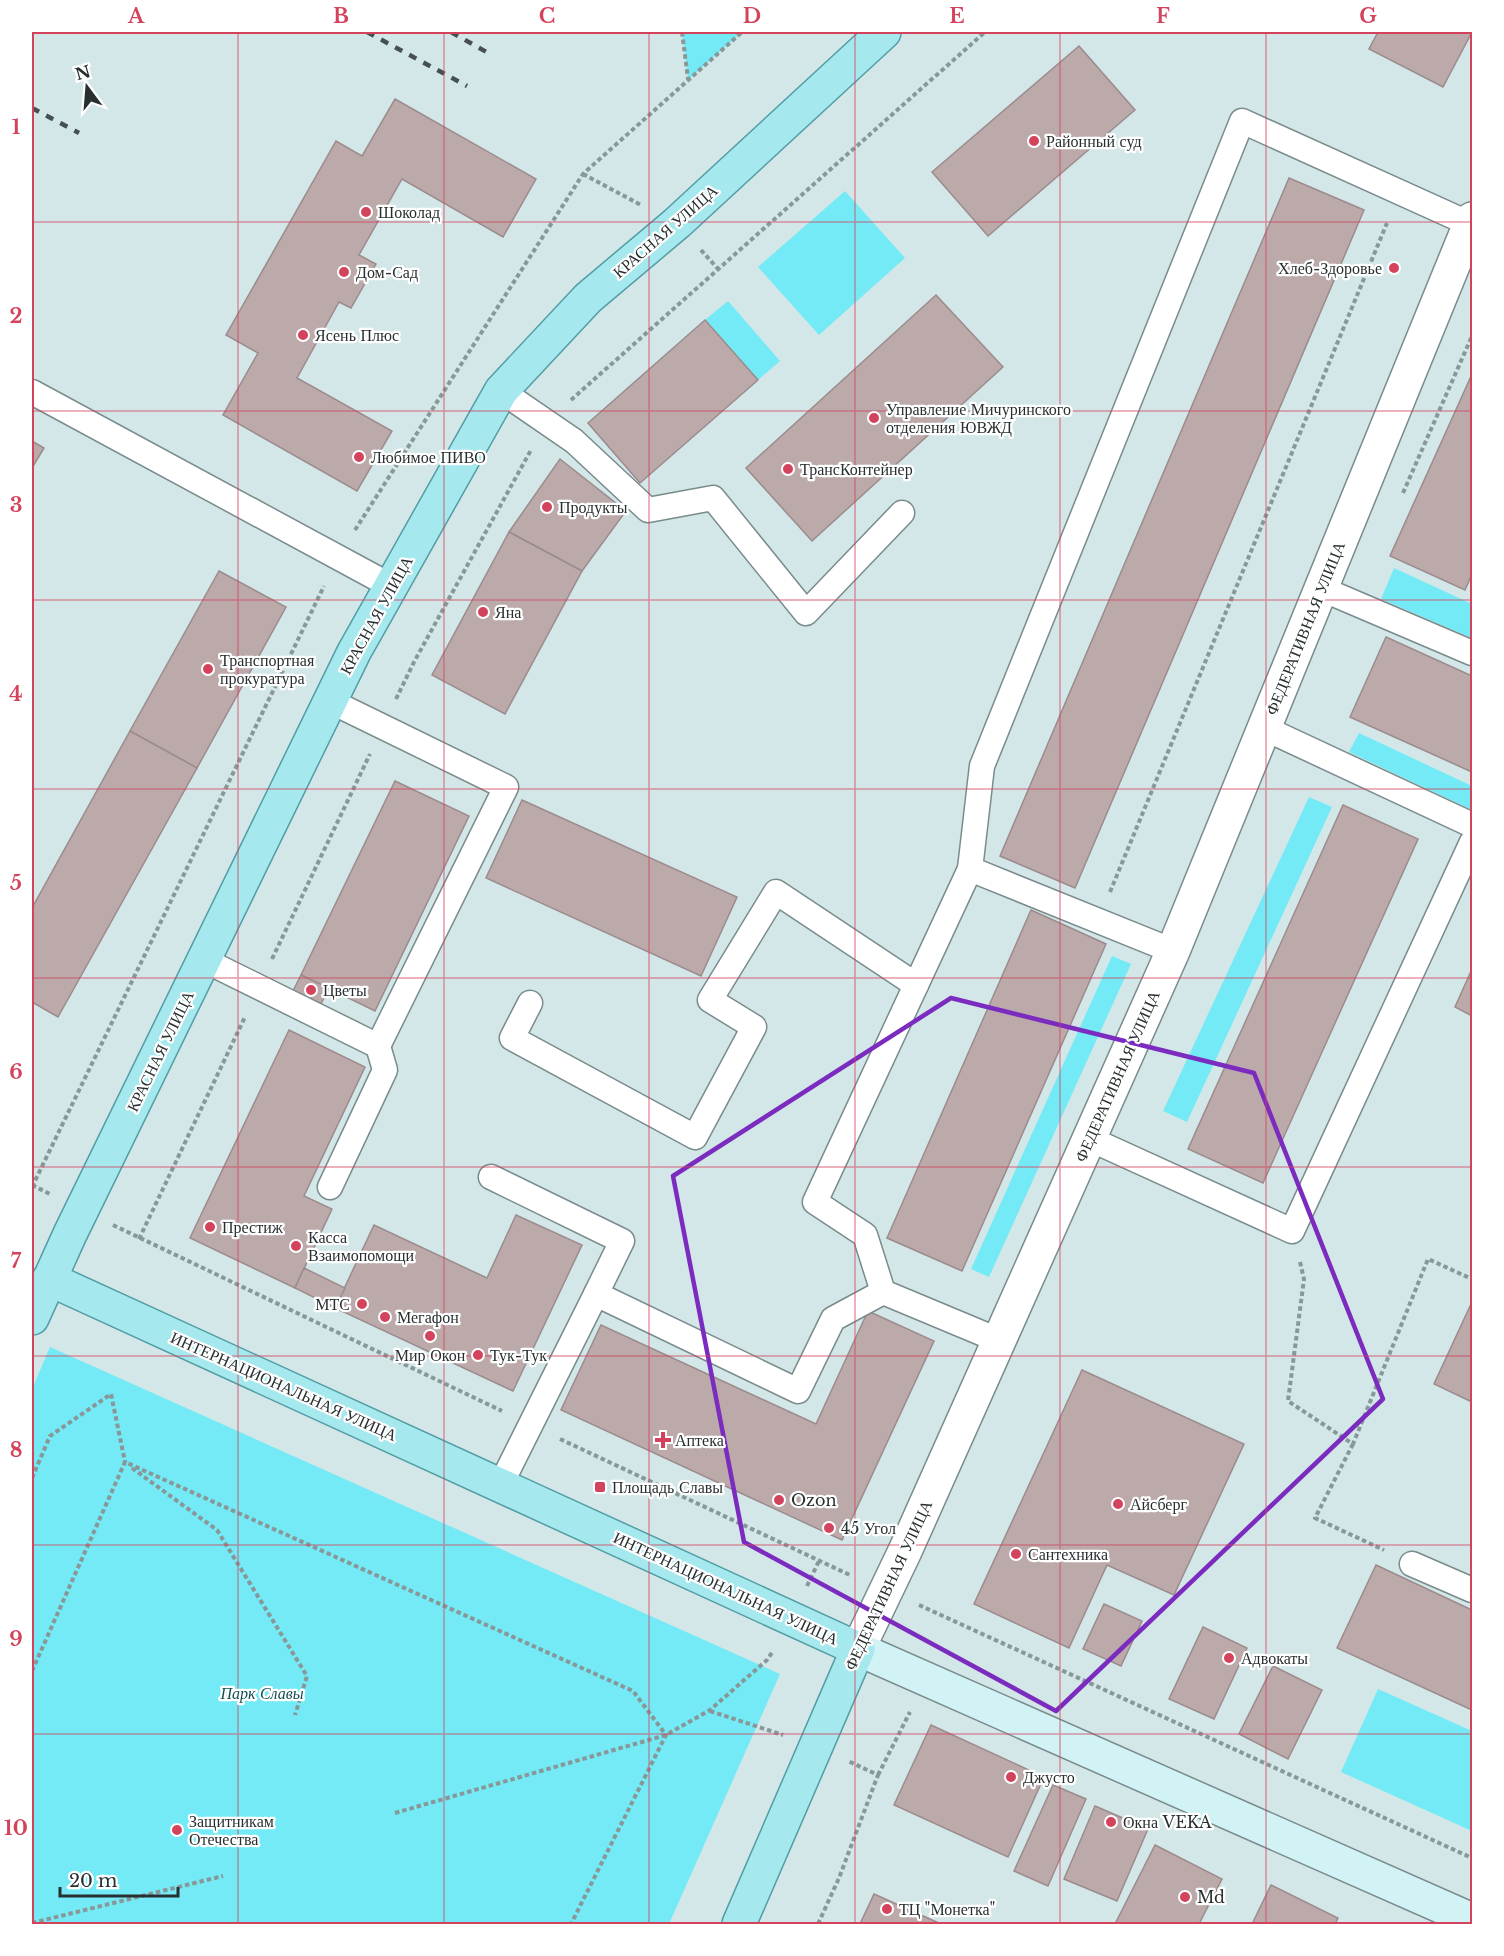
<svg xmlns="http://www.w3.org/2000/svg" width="1504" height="1956" viewBox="0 0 1504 1956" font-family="'Libre Baskerville',serif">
	<rect width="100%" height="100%" fill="#d3e7e9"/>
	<!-- green -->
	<g fill="#73eaf5">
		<polygon points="682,32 742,32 688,80"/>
		<polygon points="845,191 905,258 819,335 758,267"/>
		<polygon points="728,301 780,361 758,380 705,320"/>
		<polygon points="1394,568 1472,604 1472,638 1381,599"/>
		<polygon points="1359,733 1472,786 1472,810 1349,752"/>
		<polygon points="1309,797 1332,807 1187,1122 1163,1111"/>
		<polygon points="1112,956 1131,964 989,1277 971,1269"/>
		<polygon points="50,1347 780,1674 669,1924 32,1924 32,1389"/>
		<polygon points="1378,1689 1472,1731 1472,1831 1341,1772"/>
	</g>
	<!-- building -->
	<g fill="#bcaaab" stroke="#9c8b8c" stroke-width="1.5">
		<polygon points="1378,32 1472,32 1443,87 1369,49"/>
		<polygon points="1079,46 1135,110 988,236 932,172"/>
		<polygon points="395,99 536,179 503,237 402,179 359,255 376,264 351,308 339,302 297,378 392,431 357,491 223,415 258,353 226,335 336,141 362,156"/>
		<polygon points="1289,178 1364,210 1075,888 1000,856"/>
		<polygon points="936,295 1003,367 812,541 746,468"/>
		<polygon points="705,320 758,380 640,483 588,423"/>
		<polygon points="1472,374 1472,574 1465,590 1390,556"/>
		<polygon points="32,441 44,448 32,468"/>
		<polygon points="560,459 626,511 582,571 509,532"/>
		<polygon points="509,532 582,571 505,714 432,675"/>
		<polygon points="219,571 286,607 197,768 130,731"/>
		<polygon points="1386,637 1472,676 1472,772 1350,717"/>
		<polygon points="130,731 197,768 58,1017 32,1002 32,908"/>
		<polygon points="395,781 469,816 375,1011 301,975"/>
		<polygon points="522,800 737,897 701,976 486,878"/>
		<polygon points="1343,805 1418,839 1263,1183 1188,1149"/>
		<polygon points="1031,910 1106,944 962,1271 887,1238"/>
		<polygon points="1472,969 1472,1016 1455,1007"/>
		<polygon points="301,975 329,988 320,1006 293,991"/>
		<polygon points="289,1030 365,1067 304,1196 332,1209 295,1288 190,1238"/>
		<polygon points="516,1215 582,1245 513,1391 335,1308 374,1225 487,1278"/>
		<polygon points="304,1268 345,1288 335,1308 295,1288"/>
		<polygon points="1471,1304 1472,1305 1472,1402 1434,1384"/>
		<polygon points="868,1311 934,1341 842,1540 561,1410 601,1325 816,1424"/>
		<polygon points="1082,1370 1244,1444 1174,1595 1107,1565 1069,1648 974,1604"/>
		<polygon points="1376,1565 1472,1610 1472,1710 1337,1648"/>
		<polygon points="1104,1604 1142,1621 1121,1666 1083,1649"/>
		<polygon points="1203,1627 1247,1648 1214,1719 1169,1699"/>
		<polygon points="1273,1666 1322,1690 1288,1759 1239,1734"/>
		<polygon points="931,1725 1044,1777 1008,1857 894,1805"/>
		<polygon points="1053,1785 1086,1799 1048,1886 1014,1871"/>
		<polygon points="1095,1806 1148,1829 1117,1901 1064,1879"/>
		<polygon points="1155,1845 1222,1879 1199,1924 1115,1924"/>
		<polygon points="1271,1885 1338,1918 1335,1924 1252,1924"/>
		<polygon points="874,1894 941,1924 860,1924"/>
	</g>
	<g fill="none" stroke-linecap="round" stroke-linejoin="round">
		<defs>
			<g id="lane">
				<polyline points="501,391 574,441 648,510 713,498 806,613 902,513"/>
				<polyline points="32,392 391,586"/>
				<polyline points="1322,589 1472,653"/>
				<polyline points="1264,728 1472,825"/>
				<polyline points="970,869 982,766 1242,121 1470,224"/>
				<polyline points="204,960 378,1046 506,787 330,701"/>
				<polyline points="530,1003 512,1038 695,1137 754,1027 710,1000 776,892 916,985"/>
				<polyline points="1090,1139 1292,1231 1472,842"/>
				<polyline points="491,1177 622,1241 596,1294"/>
				<polyline points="330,1187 385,1070 378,1046"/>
				<polyline points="998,1340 883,1292 865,1235 815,1202 970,869 1173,951"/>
				<polyline points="501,1484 596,1294 798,1391 833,1319 883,1292"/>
				<polyline points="1412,1564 1472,1590"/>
			</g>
			<polyline id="street" points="858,1649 905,1551 1173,951 1472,219"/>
			<polyline id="secondary" points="858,1649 1472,1920"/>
			<g id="primary">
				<polyline points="49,1279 858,1649 739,1924"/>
				<polyline points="32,1318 70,1234 354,652 501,391 588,298 677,223 884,32"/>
			</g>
		</defs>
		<!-- lane casing -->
		<use href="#lane" stroke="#798b8c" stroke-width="27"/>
		<!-- street casing -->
		<use href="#street" stroke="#798b8c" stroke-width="36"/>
		<!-- secondary casing -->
		<use href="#secondary" stroke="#798b8c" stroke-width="36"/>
		<!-- primary casing -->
		<use href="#primary" stroke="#529da4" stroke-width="36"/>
		<!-- path -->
		<g stroke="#889798" stroke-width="4" stroke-dasharray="4.5 3" stroke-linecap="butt">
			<polyline points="682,32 688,79"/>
			<polyline points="583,174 641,205"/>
			<polyline points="701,250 719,270"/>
			<polyline points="571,400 985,32"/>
			<polyline points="1403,493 1472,336"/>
			<polyline points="355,530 583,174 742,32"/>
			<polyline points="396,699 414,662 531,450"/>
			<polyline points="1110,892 1387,223"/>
			<polyline points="272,959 370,754"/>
			<polyline points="32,1185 50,1194"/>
			<polyline points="32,1187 324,586"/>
			<polyline points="113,1225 502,1411"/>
			<polyline points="139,1239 245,1017"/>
			<polyline points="1300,1262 1304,1279 1288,1401 1353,1444 1428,1259 1472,1279"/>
			<polyline points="560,1439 852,1576"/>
			<polyline points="1353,1444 1315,1518 1384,1550"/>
			<polyline points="132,1468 217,1530 307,1676 295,1715"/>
			<polyline points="32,1478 50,1436 111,1394 125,1462 126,1463"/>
			<polyline points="807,1586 819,1561"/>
			<polyline points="919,1605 1472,1858"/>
			<polyline points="32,1671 125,1462 633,1691 666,1735 571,1924"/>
			<polyline points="710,1711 783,1735"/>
			<polyline points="878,1775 910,1712"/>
			<polyline points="395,1813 666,1735 710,1710 767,1660 773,1651"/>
			<polyline points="32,1923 223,1876"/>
			<polyline points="818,1924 839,1878 878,1775 848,1761"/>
		</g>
		<!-- lane -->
		<use href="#lane" stroke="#fff" stroke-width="24"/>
		<!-- street -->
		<use href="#street" stroke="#fff" stroke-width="33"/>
		<!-- secondary -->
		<use href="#secondary" stroke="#d2f3f6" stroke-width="33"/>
		<!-- primary -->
		<use href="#primary" stroke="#a5e8ee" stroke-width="33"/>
		<!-- rail -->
		<g stroke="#465051" stroke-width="4.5" stroke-dasharray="8 8" stroke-linecap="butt">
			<polyline points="367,32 467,86"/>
			<polyline points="451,32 490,54"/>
			<polyline points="32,108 79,133"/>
		</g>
	</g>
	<!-- marked area -->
	<path fill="none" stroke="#7b2cbf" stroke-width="4.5" stroke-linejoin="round" d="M 951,998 L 1254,1073 L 1383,1399 L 1056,1711 L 744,1542 L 673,1176 Z"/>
	<!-- grid -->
	<path fill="none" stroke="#d4435c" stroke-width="1.5" stroke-opacity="0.55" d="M 238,32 L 238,1924M 444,32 L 444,1924M 649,32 L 649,1924M 855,32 L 855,1924M 1060,32 L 1060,1924M 1266,32 L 1266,1924M 32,222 L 1472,222M 32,411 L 1472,411M 32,600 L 1472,600M 32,789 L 1472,789M 32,978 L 1472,978M 32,1167 L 1472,1167M 32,1356 L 1472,1356M 32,1545 L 1472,1545M 32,1734 L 1472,1734"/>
	<!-- markers -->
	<g fill="#d4435c" stroke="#fff" stroke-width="2">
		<circle cx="1034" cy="141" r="6"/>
		<circle cx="366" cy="212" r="6"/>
		<circle cx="1394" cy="268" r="6"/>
		<circle cx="344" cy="272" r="6"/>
		<circle cx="303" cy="335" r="6"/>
		<circle cx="874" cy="418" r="6"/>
		<circle cx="359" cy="457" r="6"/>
		<circle cx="788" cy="469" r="6"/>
		<circle cx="547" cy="507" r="6"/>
		<circle cx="483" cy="612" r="6"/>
		<circle cx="208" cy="669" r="6"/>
		<circle cx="311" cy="990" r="6"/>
		<circle cx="210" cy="1227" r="6"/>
		<circle cx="296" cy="1246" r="6"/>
		<circle cx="362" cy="1304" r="6"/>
		<circle cx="385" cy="1317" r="6"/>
		<circle cx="430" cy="1336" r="6"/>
		<circle cx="478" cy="1355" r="6"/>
		<path d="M660 1431h6v6h6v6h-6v6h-6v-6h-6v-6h6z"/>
		<rect x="594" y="1481" width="12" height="12" rx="3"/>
		<circle cx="779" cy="1500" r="6"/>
		<circle cx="1118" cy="1504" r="6"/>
		<circle cx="829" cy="1528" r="6"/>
		<circle cx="1016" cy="1554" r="6"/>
		<circle cx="1229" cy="1658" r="6"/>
		<circle cx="1011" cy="1777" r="6"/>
		<circle cx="1111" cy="1822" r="6"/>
		<circle cx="177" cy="1830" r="6"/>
		<circle cx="1185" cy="1897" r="6"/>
		<circle cx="887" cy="1909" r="6"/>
	</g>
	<g text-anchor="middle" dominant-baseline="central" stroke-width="4.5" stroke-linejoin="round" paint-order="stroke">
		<!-- poi labels -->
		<g font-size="16" fill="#282f30" stroke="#fff" text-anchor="start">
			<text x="1046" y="141">Районный суд</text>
			<text x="378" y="212">Шоколад</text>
			<text x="1382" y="268" text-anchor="end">Хлеб-Здоровье</text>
			<text x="356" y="272">Дом-Сад</text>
			<text x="315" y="335">Ясень Плюс</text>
			<text x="886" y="409">Управление Мичуринского<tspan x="886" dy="18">отделения ЮВЖД</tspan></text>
			<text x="371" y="457">Любимое ПИВО</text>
			<text x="800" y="469">ТрансКонтейнер</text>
			<text x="559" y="507">Продукты</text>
			<text x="495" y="612">Яна</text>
			<text x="220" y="660">Транспортная<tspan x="220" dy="18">прокуратура</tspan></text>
			<text x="323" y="990">Цветы</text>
			<text x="222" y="1227">Престиж</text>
			<text x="308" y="1237">Касса<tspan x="308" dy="18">Взаимопомощи</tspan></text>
			<text x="350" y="1304" text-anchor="end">МТС</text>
			<text x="397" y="1317">Мегафон</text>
			<text x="430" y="1355" text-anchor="middle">Мир Окон</text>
			<text x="490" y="1355">Тук-Тук</text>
			<text x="675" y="1440">Аптека</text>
			<text x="612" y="1487">Площадь Славы</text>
			<text x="791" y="1500">Ozon</text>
			<text x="1130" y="1504">Айсберг</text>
			<text x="841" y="1528">45 Угол</text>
			<text x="1028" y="1554">Сантехника</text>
			<text x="1241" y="1658">Адвокаты</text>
			<text x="1023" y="1777">Джусто</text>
			<text x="189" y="1821">Защитникам<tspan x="189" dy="18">Отечества</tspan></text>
			<text x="1123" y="1822">Окна VEKA</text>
			<text x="1197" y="1897">Md</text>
			<text x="899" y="1909">ТЦ "Монетка"</text>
		</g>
		<!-- street labels -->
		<g font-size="16" fill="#282f30" stroke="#fff">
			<text transform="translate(665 231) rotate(-41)">КРАСНАЯ УЛИЦА</text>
			<text transform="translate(376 615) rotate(-61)">КРАСНАЯ УЛИЦА</text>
			<text transform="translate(1305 628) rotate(-68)">ФЕДЕРАТИВНАЯ УЛИЦА</text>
			<text transform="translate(160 1051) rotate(-64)">КРАСНАЯ УЛИЦА</text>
			<text transform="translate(1117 1076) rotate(-66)">ФЕДЕРАТИВНАЯ УЛИЦА</text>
			<text transform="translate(284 1386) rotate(24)">ИНТЕРНАЦИОНАЛЬНАЯ УЛИЦА</text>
			<text transform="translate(888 1585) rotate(-65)">ФЕДЕРАТИВНАЯ УЛИЦА</text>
			<text transform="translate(726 1588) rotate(25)">ИНТЕРНАЦИОНАЛЬНАЯ УЛИЦА</text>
		</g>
		<!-- park labels -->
		<g font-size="16" font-style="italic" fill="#144e53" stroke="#fff">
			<text x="262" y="1693">Парк Славы</text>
		</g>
	</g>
	<!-- border -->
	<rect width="1504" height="1956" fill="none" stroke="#ffffff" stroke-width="66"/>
	<!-- north arrow -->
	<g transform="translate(87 87) rotate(344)" stroke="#ffffff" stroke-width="4.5" paint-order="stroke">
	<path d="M0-4.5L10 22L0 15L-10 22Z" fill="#282f30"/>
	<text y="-9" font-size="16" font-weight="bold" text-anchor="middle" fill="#282f30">N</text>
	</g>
	<!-- scale -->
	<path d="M60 1887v9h118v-9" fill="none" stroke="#282f30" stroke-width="3"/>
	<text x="69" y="1887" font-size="18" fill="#282f30" stroke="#ffffff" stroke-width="4.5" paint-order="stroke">20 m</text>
	<rect x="33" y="33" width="1438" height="1890" fill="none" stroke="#d4435c" stroke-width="2"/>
	<g font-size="20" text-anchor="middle" font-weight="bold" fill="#d4435c">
		<text x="136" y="23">A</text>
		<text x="341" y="23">B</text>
		<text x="547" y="23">C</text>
		<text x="752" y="23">D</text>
		<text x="957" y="23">E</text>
		<text x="1163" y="23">F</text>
		<text x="1368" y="23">G</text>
		<text x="16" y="134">1</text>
		<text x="16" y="323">2</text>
		<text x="16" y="512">3</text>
		<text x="16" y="701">4</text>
		<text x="16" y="890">5</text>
		<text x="16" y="1079">6</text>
		<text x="16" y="1268">7</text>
		<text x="16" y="1457">8</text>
		<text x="16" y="1646">9</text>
		<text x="16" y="1835">10</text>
	</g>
</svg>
